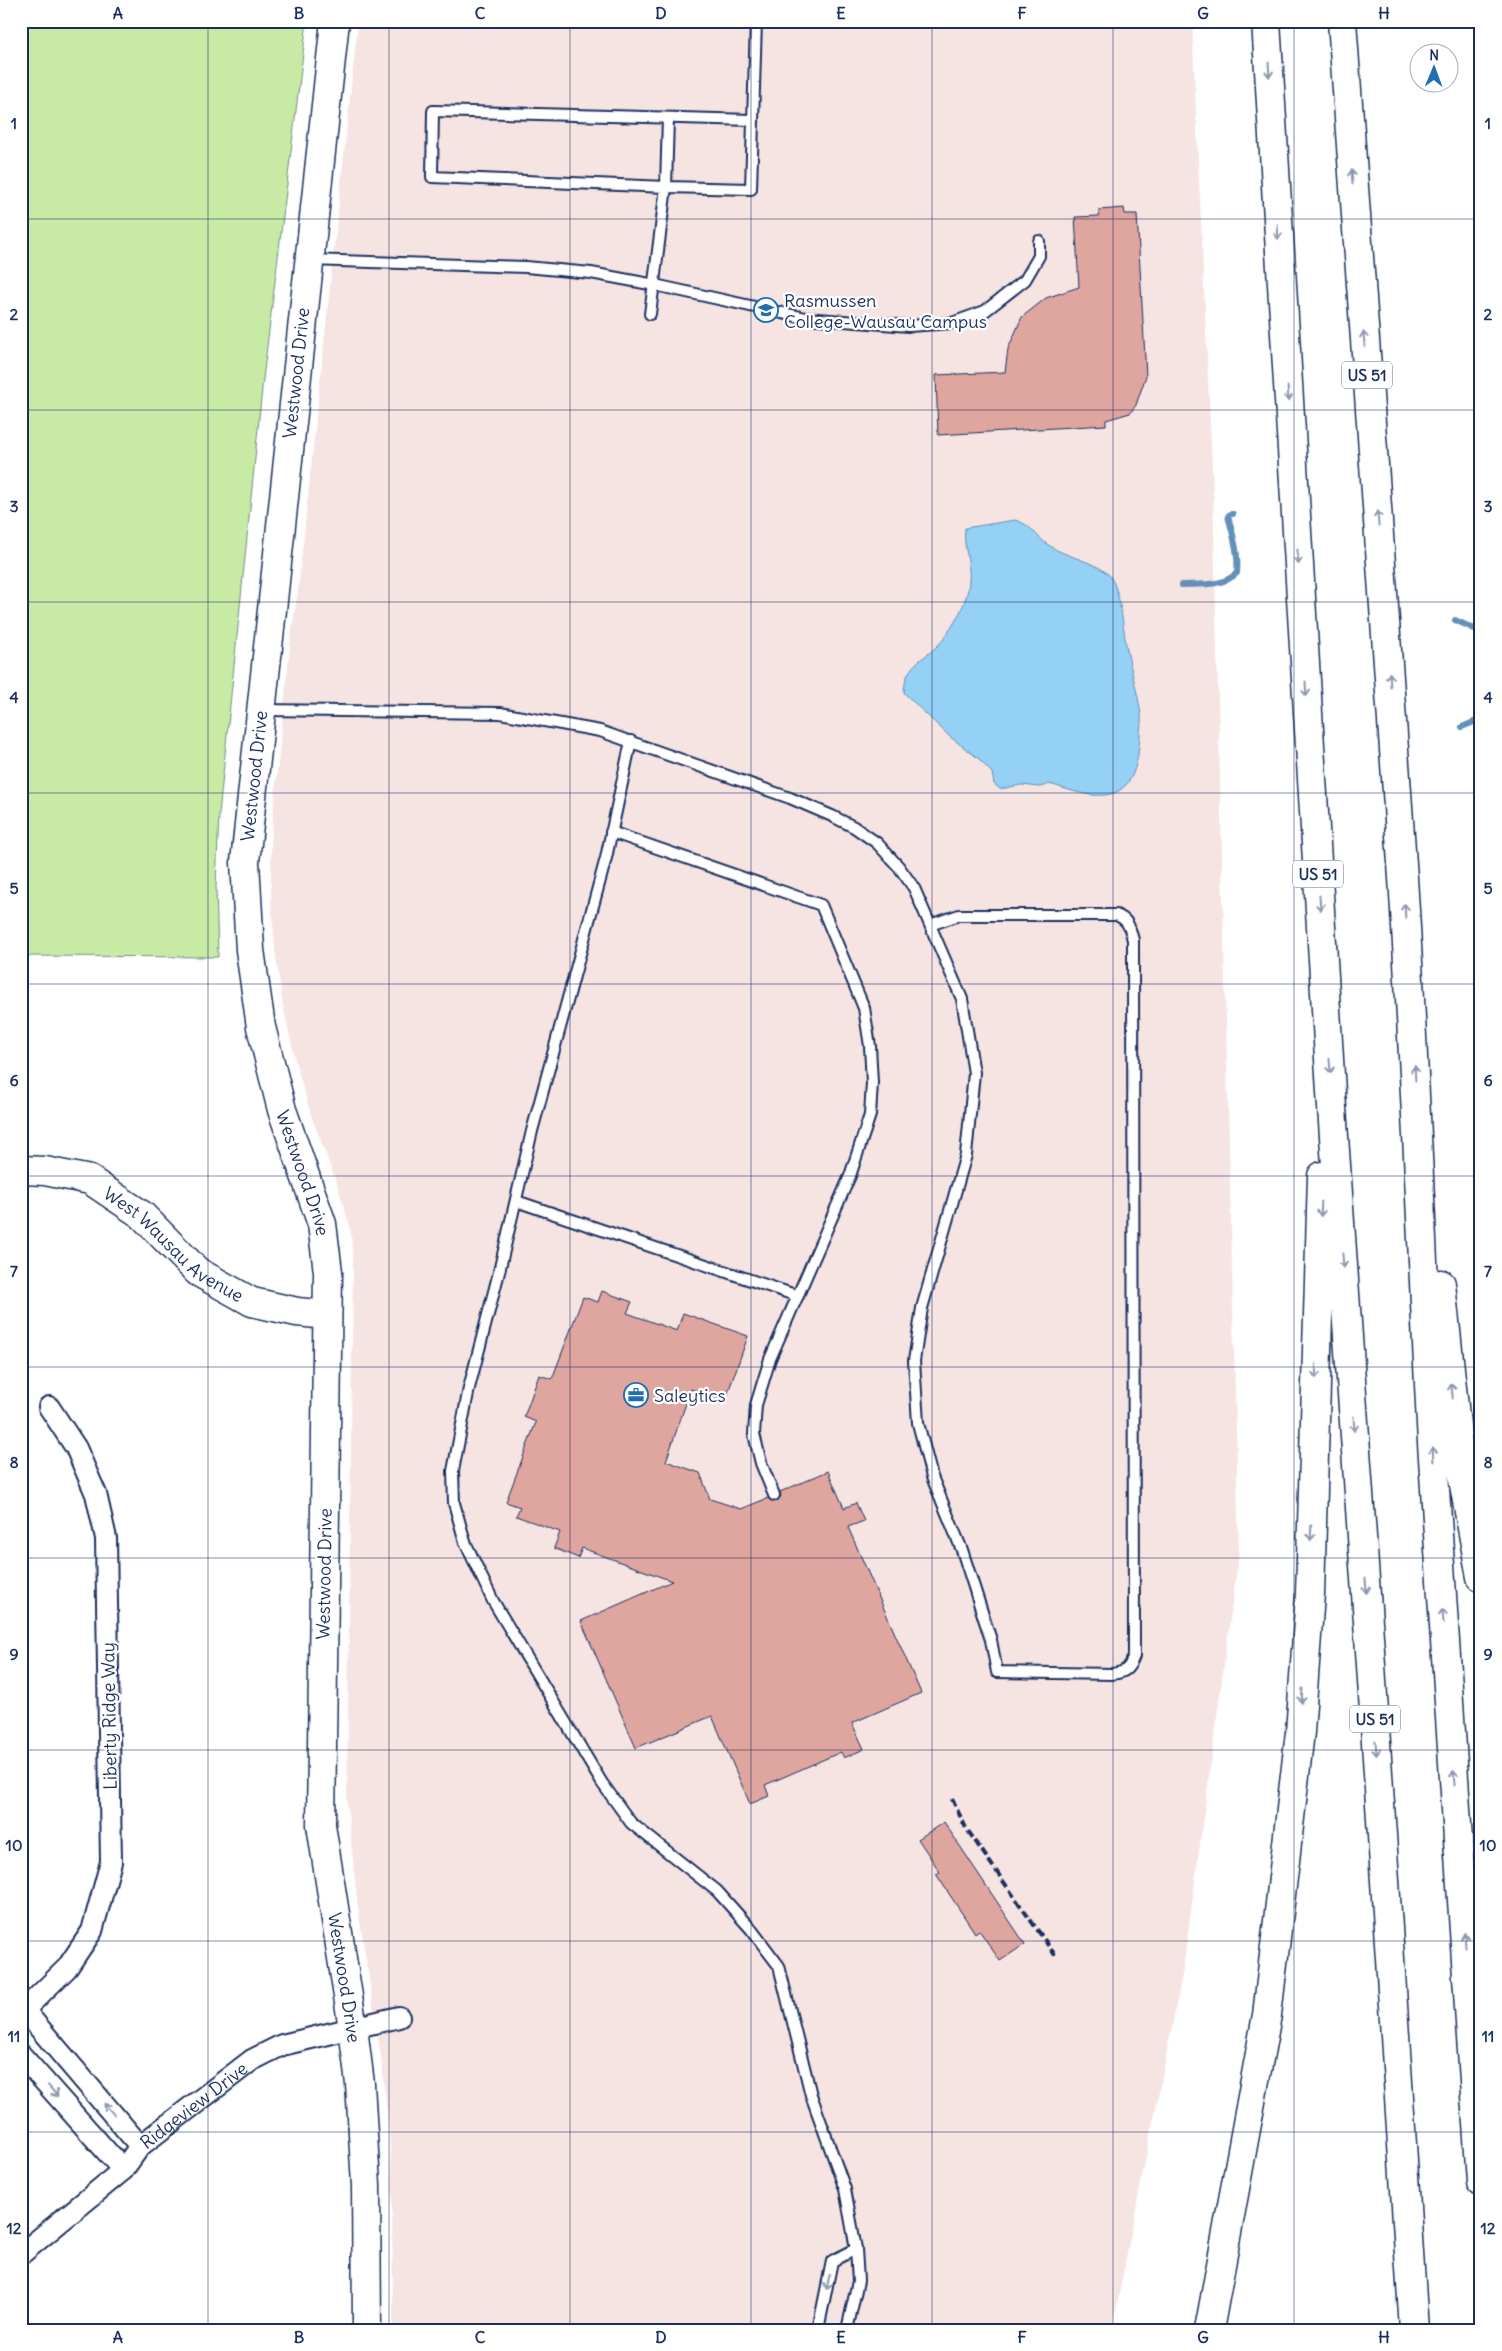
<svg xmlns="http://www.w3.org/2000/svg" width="1502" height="2351" viewBox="0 0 1502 2351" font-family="Delius,sans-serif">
	<rect width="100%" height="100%" fill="#fff"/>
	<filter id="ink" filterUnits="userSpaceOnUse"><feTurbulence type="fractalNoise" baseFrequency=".02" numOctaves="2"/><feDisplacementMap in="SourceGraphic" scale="10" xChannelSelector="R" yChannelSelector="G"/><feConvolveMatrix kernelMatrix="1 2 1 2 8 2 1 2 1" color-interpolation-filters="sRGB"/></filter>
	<g filter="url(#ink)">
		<!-- built -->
		<polygon fill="#f5e4e2" points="358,21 1192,21 1213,489 1239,1553 1183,1970 1112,2330 393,2330 392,2187 389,2129 381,2058 358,1908 347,1803 353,1255 350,1226 337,1184 311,1115 296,1064 283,1006 275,950 271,897 271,838 276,783 291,636 298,590"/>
		<!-- green -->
		<polygon fill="#c7eba5" stroke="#718d82" points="21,21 307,21 263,379 219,814 216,886 218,957 21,956"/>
		<!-- water -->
		<path fill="#95d0f5" stroke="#6490b9" d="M 1015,520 C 1033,525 1034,536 1050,546 C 1066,557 1094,561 1108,574 C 1121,587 1123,631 1127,650 C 1131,671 1138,693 1141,714 C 1142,721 1140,729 1140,736 C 1138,760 1135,792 1105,795 C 1085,797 1068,789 1049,784 C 1038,790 1032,785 1021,785 C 1014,786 1007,788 1000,789 L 994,784 L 992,773 L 978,758 L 949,736 L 904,693 C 905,659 928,661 945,637 C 959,617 971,595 969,570 C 968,554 963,545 965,528 Z"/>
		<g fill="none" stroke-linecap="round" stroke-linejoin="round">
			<!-- stream -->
			<g stroke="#6490b9" stroke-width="6">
				<path d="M 1182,585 C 1201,584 1222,587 1237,573 C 1239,553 1233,535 1228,516 L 1230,514 L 1233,514"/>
				<polyline points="1455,620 1481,632"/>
				<polyline points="1462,727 1481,719"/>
			</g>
		</g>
		<!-- building -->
		<g fill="#dfa59f" stroke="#1b2f5e">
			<polygon points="1124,208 1125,214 1137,214 1146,376 1136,405 1130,413 1106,420 1106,425 938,435 936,375 1005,372 1008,349 1022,317 1046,298 1079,287 1075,217 1099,216 1099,210"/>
			<polygon points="602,1291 632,1302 627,1313 677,1331 683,1313 748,1336 725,1401 691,1389 666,1461 700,1473 710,1499 741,1509 768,1498 773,1502 777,1501 781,1496 780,1492 828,1471 844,1508 856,1503 864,1521 848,1527 921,1693 852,1723 864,1749 844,1758 841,1752 765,1785 769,1796 750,1804 712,1716 636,1748 581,1621 672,1581 582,1548 578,1558 554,1548 560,1532 516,1516 520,1507 506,1502 536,1422 524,1417 539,1375 552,1379 583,1297 598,1302"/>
			<polygon points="944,1822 1025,1944 1000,1961 979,1930 975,1933 936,1874 940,1872 918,1839"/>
		</g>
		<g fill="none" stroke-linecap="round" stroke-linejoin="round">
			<defs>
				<g id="lane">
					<polyline points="668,118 666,187 751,189 756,21"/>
					<polyline points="309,260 526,267 591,273 655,285 805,318 909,326 952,323 985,311 1025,280 1039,256 1039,241"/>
					<polyline points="650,314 666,187 432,177 433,111 752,120"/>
					<path d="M 263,710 L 500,713 L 600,731 L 790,798 L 832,816 L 854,827 L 877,843 L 899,867 L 914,888 L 962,999 L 974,1073 L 966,1155 L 922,1308 L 914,1361 L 918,1423 L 932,1477 L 962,1550 L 991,1640 L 997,1672 L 1112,1674 C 1126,1672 1129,1669 1134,1656 L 1133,940 C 1130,928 1128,919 1116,915 L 959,915 L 930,925"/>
					<polyline points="631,741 606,858 532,1131 498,1276 469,1388 453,1471 454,1503 465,1542 493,1601 602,1783 631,1823 717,1891 751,1929 779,1966 811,2095 845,2189 856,2249 858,2281 847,2330"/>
					<polyline points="611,832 821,905 864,1008 870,1046 872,1083 870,1115 850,1176 770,1359 756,1405 754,1434 761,1463 774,1495"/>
					<polyline points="516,1201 798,1296"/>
					<polyline points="818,2330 832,2261 856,2249"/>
				</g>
				<g id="street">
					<polyline points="24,2010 140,2146"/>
					<polyline points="21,2013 67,1968 92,1931 111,1862 106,1538 96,1494 76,1448 49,1407"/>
					<polyline points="21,2055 123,2170"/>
					<path id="s1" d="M 21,2254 L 123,2170 L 140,2146 L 252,2060 L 282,2045 L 399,2017"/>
				</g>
				<g id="secondary">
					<path id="s2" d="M 335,21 L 245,862 L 250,950 L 261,1027 L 282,1110 L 322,1224 L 328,1272 L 321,1825 L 353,2028 L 360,2084 L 366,2185 L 367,2330"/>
					<path id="s3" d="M 21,1170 L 45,1171 L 90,1180 L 142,1215 L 198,1272 L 252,1302 L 297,1312 L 327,1315"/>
				</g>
				<g id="highway">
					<polyline points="1266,21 1332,1108 1371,1665 1414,2330"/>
					<path d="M 1342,21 C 1361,307 1385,592 1403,878 C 1415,1066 1422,1255 1432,1443 C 1446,1689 1464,1935 1481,2181"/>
					<polyline points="1441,1284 1460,1463 1481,1577"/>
					<polyline points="1209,2330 1267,2015 1300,1732 1310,1594 1322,1176"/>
				</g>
			</defs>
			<!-- lane casing -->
			<use href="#lane" stroke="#1b2f5e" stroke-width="14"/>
			<!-- street casing -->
			<use href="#street" stroke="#1b2f5e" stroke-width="24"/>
			<!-- secondary casing -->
			<use href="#secondary" stroke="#1b2f5e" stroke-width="31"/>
			<!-- highway casing -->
			<use href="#highway" stroke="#1b2f5e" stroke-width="31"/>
			<!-- lane -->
			<use href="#lane" stroke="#fff" stroke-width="10"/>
			<!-- street -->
			<use href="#street" stroke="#fff" stroke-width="20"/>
			<!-- secondary -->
			<use href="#secondary" stroke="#fff" stroke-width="28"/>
			<!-- highway -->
			<use href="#highway" stroke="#fff" stroke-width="28"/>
			<!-- rail -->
			<polyline stroke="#1b2f5e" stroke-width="4" stroke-dasharray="8 4" stroke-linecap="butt" points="952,1799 966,1828 1055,1955"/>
		</g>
		<!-- one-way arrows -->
		<defs><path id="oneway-shaft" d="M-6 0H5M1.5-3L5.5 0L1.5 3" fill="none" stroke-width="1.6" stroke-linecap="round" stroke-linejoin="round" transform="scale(1.25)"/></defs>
		<g stroke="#8d97ae">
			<use href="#oneway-shaft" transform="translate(1269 70) rotate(87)"/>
			<use href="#oneway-shaft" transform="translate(1352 177) rotate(-94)"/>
			<use href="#oneway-shaft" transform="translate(1278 232) rotate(87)"/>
			<use href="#oneway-shaft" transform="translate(1364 339) rotate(-95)"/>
			<use href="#oneway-shaft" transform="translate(1288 394) rotate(87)"/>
			<use href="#oneway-shaft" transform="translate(1378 518) rotate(-94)"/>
			<use href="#oneway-shaft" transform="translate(1298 557) rotate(86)"/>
			<use href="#oneway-shaft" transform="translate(1390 680) rotate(-94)"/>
			<use href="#oneway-shaft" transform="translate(1306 689) rotate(86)"/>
			<use href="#oneway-shaft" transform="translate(1320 903) rotate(86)"/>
			<use href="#oneway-shaft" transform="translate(1405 911) rotate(-93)"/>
			<use href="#oneway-shaft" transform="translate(1330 1066) rotate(86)"/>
			<use href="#oneway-shaft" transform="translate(1415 1073) rotate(-93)"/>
			<use href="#oneway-shaft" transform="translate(1321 1209) rotate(92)"/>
			<use href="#oneway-shaft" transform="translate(1343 1261) rotate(86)"/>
			<use href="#oneway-shaft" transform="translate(1316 1371) rotate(92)"/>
			<use href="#oneway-shaft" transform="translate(1452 1391) rotate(-96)"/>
			<use href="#oneway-shaft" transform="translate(1354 1424) rotate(86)"/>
			<use href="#oneway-shaft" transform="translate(1433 1454) rotate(-93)"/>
			<use href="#oneway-shaft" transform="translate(1311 1533) rotate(92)"/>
			<use href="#oneway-shaft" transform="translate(1366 1586) rotate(86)"/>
			<use href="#oneway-shaft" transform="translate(1443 1616) rotate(-94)"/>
			<use href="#oneway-shaft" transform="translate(1302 1696) rotate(94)"/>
			<use href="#oneway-shaft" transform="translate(1376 1748) rotate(86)"/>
			<use href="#oneway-shaft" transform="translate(1454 1778) rotate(-94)"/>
			<use href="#oneway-shaft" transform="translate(1465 1940) rotate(-94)"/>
			<use href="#oneway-shaft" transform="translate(53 2091) rotate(49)"/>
			<use href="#oneway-shaft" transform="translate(109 2109) rotate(-131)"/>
			<use href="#oneway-shaft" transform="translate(828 2282) rotate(102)"/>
		</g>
	</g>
	<!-- grid -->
	<path fill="none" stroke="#1b2f5e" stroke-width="1" stroke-opacity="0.55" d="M 208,21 L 208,2330M 389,21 L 389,2330M 570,21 L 570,2330M 751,21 L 751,2330M 932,21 L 932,2330M 1113,21 L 1113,2330M 1294,21 L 1294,2330M 21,219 L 1481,219M 21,410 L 1481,410M 21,602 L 1481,602M 21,793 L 1481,793M 21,984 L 1481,984M 21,1176 L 1481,1176M 21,1367 L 1481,1367M 21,1558 L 1481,1558M 21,1750 L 1481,1750M 21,1941 L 1481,1941M 21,2132 L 1481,2132"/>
	<!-- icons -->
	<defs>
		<symbol id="university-ring" viewBox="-11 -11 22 22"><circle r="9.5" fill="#fff" stroke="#1f6fb2" stroke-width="1.5"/><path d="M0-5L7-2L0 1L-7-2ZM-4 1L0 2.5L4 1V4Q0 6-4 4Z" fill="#1f6fb2"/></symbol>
		<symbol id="office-ring" viewBox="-11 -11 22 22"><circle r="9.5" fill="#fff" stroke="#1f6fb2" stroke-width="1.5"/><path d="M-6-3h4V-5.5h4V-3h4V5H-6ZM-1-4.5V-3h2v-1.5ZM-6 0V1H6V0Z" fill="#1f6fb2"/></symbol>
	</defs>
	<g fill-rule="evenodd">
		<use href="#university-ring" x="752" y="296" width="28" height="28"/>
		<use href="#office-ring" x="622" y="1381" width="28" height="28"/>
	</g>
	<g text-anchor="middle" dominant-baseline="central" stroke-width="4.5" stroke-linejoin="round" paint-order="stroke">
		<!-- shield labels -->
		<g fill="#fff" stroke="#5f6d8e" stroke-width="1">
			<rect x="1342" y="361.5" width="50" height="27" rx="4"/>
			<rect x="1293" y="860.5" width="50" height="27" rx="4"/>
			<rect x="1350" y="1705.5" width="50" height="27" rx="4"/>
		</g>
		<g font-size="16" font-weight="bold" fill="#1b2f5e">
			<text x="1367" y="375">US 51</text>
			<text x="1318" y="874">US 51</text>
			<text x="1375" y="1719">US 51</text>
		</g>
		<!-- poi labels -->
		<g font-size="18" fill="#1b2f5e" stroke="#fff" text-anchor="start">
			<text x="784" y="300">Rasmussen<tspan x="784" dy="21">College-Wausau Campus</tspan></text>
			<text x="654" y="1395">Saleytics</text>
		</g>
		<!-- street labels -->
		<g font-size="18" fill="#1b2f5e" stroke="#fff">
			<text transform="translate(296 373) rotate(-84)">Westwood Drive</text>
			<text transform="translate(254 776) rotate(-84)">Westwood Drive</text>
			<text stroke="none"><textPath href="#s2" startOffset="1164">Westwood Drive</textPath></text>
			<text stroke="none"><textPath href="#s3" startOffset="176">West Wausau Avenue</textPath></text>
			<text transform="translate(324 1574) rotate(-89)">Westwood Drive</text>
			<text transform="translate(109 1716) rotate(-91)">Liberty Ridge Way</text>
			<text stroke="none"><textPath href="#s2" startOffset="1974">Westwood Drive</textPath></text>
			<text stroke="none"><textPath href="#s1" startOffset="229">Ridgeview Drive</textPath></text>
		</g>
	</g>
	<!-- margin -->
	<rect width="1502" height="2351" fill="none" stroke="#fff" stroke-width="55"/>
	<!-- north arrow -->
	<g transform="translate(1434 68) rotate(1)"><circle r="24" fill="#ffffff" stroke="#a4acbf"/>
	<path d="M0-4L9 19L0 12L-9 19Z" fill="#1f6fb2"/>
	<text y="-8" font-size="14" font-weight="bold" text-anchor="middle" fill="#1b2f5e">N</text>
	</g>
	<rect x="28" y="28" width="1446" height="2296" fill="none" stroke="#1b2f5e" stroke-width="2"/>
	<g font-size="16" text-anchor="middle" font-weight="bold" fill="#1b2f5e">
		<text x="118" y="19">A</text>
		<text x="299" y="19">B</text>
		<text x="480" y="19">C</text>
		<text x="661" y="19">D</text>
		<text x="841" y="19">E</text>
		<text x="1022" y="19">F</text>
		<text x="1203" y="19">G</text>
		<text x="1384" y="19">H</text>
		<text x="14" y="129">1</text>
		<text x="1488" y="129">1</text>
		<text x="14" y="320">2</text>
		<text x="1488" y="320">2</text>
		<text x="14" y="512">3</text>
		<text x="1488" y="512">3</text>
		<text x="14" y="703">4</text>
		<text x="1488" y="703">4</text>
		<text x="14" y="894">5</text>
		<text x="1488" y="894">5</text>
		<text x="14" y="1086">6</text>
		<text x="1488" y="1086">6</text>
		<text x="14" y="1277">7</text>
		<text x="1488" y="1277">7</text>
		<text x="14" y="1468">8</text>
		<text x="1488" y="1468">8</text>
		<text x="14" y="1660">9</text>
		<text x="1488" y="1660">9</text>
		<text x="14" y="1851">10</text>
		<text x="1488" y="1851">10</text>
		<text x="14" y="2042">11</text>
		<text x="1488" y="2042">11</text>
		<text x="14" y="2234">12</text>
		<text x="1488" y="2234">12</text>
		<text x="118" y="2343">A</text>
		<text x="299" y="2343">B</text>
		<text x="480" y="2343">C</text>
		<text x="661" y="2343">D</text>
		<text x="841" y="2343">E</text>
		<text x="1022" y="2343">F</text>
		<text x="1203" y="2343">G</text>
		<text x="1384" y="2343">H</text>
	</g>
</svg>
